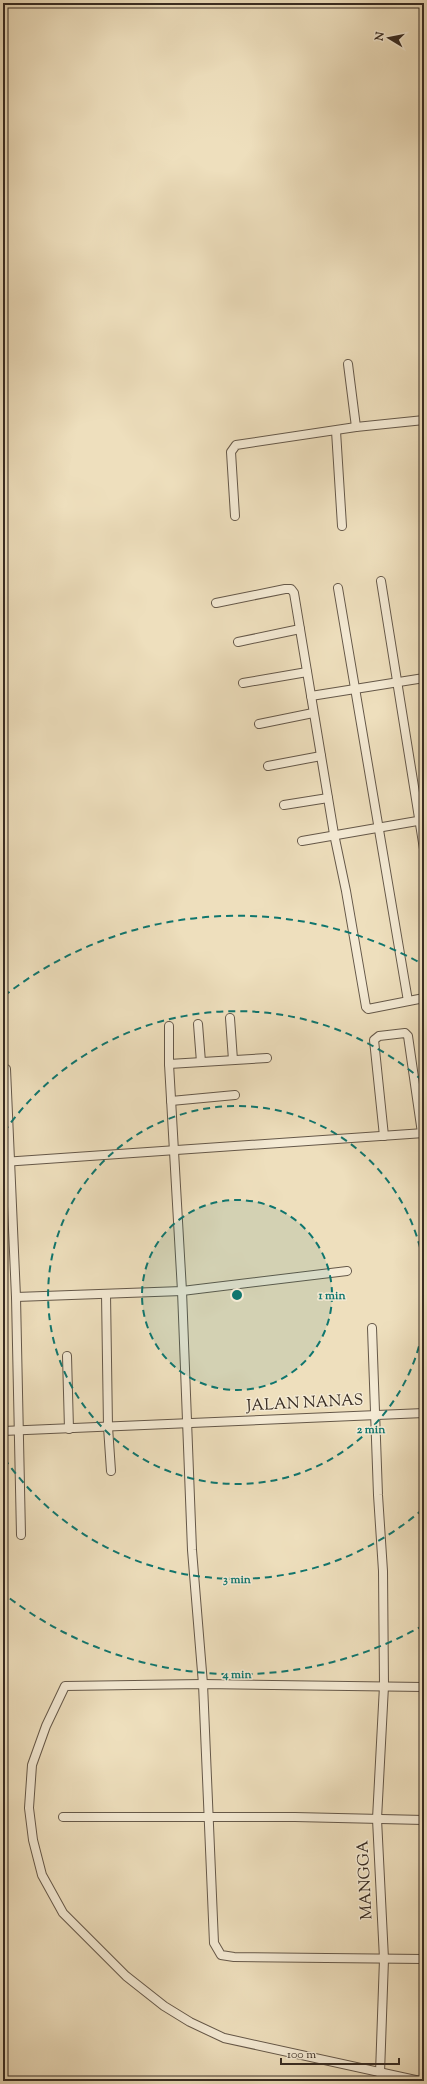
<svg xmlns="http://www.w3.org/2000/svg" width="427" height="2084" viewBox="0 0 427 2084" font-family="'Sorts Mill Goudy',serif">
	<rect width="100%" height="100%" fill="#eedfbd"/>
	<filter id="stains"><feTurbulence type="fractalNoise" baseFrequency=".005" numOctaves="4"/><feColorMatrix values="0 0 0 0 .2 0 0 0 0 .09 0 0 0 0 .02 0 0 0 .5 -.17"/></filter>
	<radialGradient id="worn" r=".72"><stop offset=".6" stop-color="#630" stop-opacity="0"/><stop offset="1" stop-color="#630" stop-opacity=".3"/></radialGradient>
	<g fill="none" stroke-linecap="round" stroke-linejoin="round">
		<defs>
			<g id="street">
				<polyline points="348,364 356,427"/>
				<polyline points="336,431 342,526"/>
				<polyline points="235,516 231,452 236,445 356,427 424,420"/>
				<polyline points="381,581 424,849"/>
				<polyline points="338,588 408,1001"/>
				<polyline points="216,603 285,589 291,589 294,593 334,834 346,891 366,1007 368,1009 424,998"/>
				<polyline points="238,642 300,629"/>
				<polyline points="243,683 307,672"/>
				<polyline points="311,696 424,678"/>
				<polyline points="259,724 313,713"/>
				<polyline points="268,766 321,756"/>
				<polyline points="284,805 328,798"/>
				<polyline points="302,841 423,820"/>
				<polyline points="230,1018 233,1060"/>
				<polyline points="198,1024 201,1062"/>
				<polyline points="169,1026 169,1064 182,1291 192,1550 203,1684 214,1943 221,1955 234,1957 424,1959"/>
				<polyline points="169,1064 267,1058"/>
				<polyline points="6,1069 16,1297 21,1535"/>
				<polyline points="171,1101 235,1095"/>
				<polyline points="384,1136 374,1040 379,1036 405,1033 408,1036 422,1133"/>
				<polyline points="3,1162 424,1133"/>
				<polyline points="106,1294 108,1427 111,1471"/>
				<polyline points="16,1297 182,1291 347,1271"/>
				<polyline points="372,1328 378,1495 383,1571 384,1686 377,1819 384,1959 380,2073"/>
				<polyline points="67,1356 69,1429"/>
				<polyline points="3,1431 424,1413"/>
				<polyline points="63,1817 295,1817 424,1820"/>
				<polyline points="420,2081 224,2038 190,2022 164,2006 126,1976 63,1913 42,1875 33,1840 29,1808 32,1765 46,1726 65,1686 203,1684 424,1687"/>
			</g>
		</defs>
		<!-- street casing -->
		<use href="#street" stroke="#655849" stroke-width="10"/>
		<!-- street -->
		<use href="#street" stroke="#f4ead4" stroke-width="8"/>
	</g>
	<!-- distance rings -->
	<circle cx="237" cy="1295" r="95" fill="#0f766e" fill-opacity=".12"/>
	<g fill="none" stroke="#0f766e" stroke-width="2" stroke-dasharray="7 5">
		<circle cx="237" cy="1295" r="95"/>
		<path d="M424 1323A189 189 0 1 1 424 1267"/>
		<path d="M423 1509A284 284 0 0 1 4 1458M4 1132A284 284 0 0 1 423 1081"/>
		<path d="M424 1625A379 379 0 0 1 4 1594M4 996A379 379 0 0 1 424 965"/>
	</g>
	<g text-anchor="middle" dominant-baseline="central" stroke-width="3" stroke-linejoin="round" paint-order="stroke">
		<!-- street labels -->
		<g font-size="16" fill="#372b22" stroke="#f4ead4">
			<text transform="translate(305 1404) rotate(-3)">JALAN NANAS</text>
			<text transform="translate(366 1880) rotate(-93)">MANGGA</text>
		</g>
	</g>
	<circle cx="237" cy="1295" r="6" fill="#0f766e" stroke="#f4ead4" stroke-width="2"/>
	<g font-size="12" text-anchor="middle" font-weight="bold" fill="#0f766e" stroke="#f4ead4" stroke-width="3" stroke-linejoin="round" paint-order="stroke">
		<text x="332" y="1299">1 min</text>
		<text x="371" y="1433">2 min</text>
		<text x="237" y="1583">3 min</text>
		<text x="237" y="1678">4 min</text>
	</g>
	<!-- margin -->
	<rect width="427" height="2084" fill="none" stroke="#eedfbd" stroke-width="16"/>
	<rect x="4" y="4" width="419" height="2076" fill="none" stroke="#372b22" stroke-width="2"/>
	<rect x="8" y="8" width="411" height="2068" fill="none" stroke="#372b22"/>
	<!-- north arrow -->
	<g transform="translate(389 38) rotate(280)" stroke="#f4ead4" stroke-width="3" paint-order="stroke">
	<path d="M0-3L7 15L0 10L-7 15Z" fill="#372b22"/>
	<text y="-6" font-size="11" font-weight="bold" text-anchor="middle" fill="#372b22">N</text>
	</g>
	<!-- scale -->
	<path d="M281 2058v6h118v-6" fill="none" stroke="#372b22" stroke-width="2"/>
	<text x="287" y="2058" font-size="12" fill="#372b22" stroke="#f4ead4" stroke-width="3" paint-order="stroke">100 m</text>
	<rect width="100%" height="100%" filter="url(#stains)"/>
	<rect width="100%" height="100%" fill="url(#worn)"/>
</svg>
